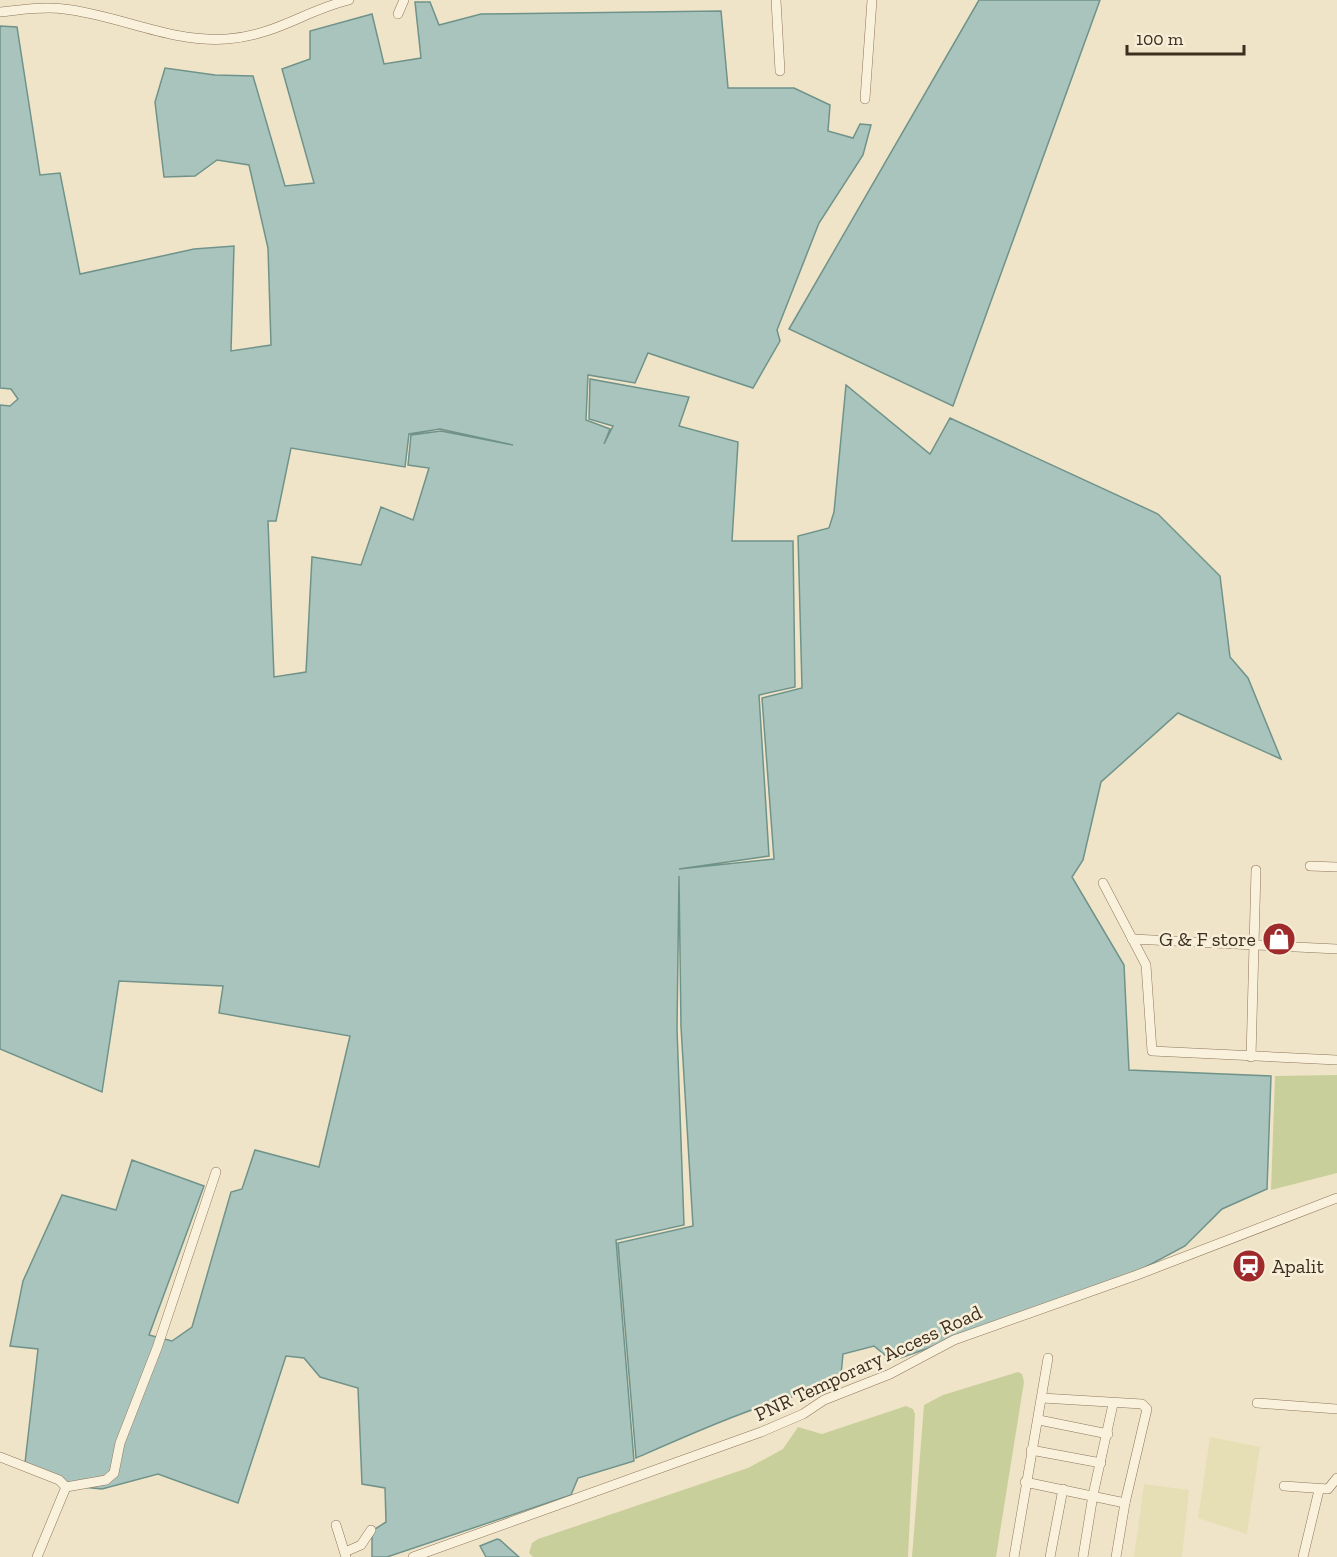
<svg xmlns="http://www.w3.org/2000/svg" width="1337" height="1557" viewBox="0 0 1337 1557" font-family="'Zilla Slab',serif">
	<rect width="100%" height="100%" fill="#f0e4c8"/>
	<!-- farmland -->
	<g fill="#e6deb5">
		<polygon points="1210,1437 1260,1447 1247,1534 1198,1518"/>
		<polygon points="1144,1484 1189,1490 1182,1557 1134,1557"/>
	</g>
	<!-- green -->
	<g fill="#c9cf9b">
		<polygon points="1337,1075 1337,1173 1271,1190 1275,1076"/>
		<polygon points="1018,1372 1022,1374 1024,1382 996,1557 912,1557 924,1405 943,1395"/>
		<polygon points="906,1406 913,1409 915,1414 908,1557 533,1557 529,1553 532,1543 538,1539 748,1468 783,1449 798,1427 822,1434"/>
	</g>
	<!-- water -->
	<g fill="#a9c4bc" stroke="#6f938a" stroke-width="1.5" fill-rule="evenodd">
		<polygon points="979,0 1100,0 953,406 789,329"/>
		<path d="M 415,2 L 430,2 L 439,25 L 481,14 L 721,11 L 728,88 L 794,88 L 830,105 L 828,131 L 853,138 L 860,124 L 871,125 L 863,155 L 819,223 L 777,330 L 780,341 L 753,388 L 648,353 L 635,383 L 588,375 L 586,420 L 610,429 L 604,444 L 613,426 L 589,419 L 590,379 L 689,397 L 679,426 L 738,442 L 732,541 L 793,541 L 795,687 L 759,695 L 769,856 L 679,869 L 774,859 L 762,698 L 802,688 L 798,536 L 829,528 L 834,512 L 846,385 L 930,454 L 950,418 L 1158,514 L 1220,576 L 1230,657 L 1248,678 L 1281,759 L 1178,713 L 1101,782 L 1083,860 L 1072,877 L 1124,965 L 1129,1070 L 1271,1076 L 1267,1189 L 1222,1209 L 1185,1246 L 1095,1294 L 986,1328 L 892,1361 L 874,1346 L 843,1354 L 840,1385 C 768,1399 702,1429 636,1458 L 618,1243 L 693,1226 L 681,1027 L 679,876 L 677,1029 L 684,1225 L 616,1240 L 634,1461 L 578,1478 L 571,1495 L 387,1557 L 372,1557 L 372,1531 L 386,1522 L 385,1488 L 362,1484 L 358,1388 L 320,1377 L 304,1358 L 286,1356 L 238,1503 L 158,1474 L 102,1489 L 62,1485 L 25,1463 L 38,1349 L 10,1346 L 23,1281 L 62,1195 L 116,1210 L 132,1160 L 204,1186 L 149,1335 L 172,1341 L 192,1327 L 231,1192 L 242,1189 L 255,1150 L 319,1167 L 350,1036 L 219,1013 L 223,986 L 119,981 L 102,1092 L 0,1049 L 0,405 L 10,406 L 18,399 L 11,389 L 0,388 L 0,26 L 17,27 L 40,175 L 60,173 L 80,274 L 194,249 L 234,246 L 231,351 L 271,345 L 268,248 L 249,165 L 217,160 L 195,176 L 164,177 L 155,102 L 165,68 L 215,75 L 253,76 L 285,186 L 314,183 L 282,69 L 310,59 L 310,31 L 372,14 L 384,64 L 421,58 ZM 440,429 L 513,445 L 441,431 L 411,435 L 408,465 L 429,468 L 413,520 L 381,507 L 361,565 L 312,557 L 306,672 L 274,677 L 268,521 L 276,521 L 291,448 L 405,467 L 409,434 Z"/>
		<polygon points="497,1539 500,1540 519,1557 486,1557 480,1546"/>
	</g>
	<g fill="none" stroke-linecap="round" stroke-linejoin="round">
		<defs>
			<g id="minor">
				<polyline points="776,0 780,71"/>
				<path d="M 0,12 C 21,10 43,6 64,9 C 119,15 170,43 227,39 C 277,35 304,11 349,0"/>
				<polyline points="398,14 404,0"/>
				<polyline points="865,99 872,0"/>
				<polyline points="1310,866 1337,867"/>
				<polyline points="1103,883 1146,965 1152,1051 1337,1060"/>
				<polyline points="1132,939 1337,949"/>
				<polyline points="1251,1057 1256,870"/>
				<polyline points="1042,1398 1142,1404 1147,1409 1125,1503 1116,1557"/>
				<polyline points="1257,1403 1337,1409"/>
				<polyline points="1039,1420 1108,1434"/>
				<polyline points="1031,1450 1101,1463"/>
				<polyline points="0,1457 59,1480 66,1487 37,1557"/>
				<polyline points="1025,1482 1125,1503"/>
				<polyline points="1284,1486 1328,1489 1337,1478"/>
				<polyline points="66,1487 106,1480 114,1473 120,1443 157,1348 216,1172"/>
				<polyline points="336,1525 346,1557"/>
				<polyline points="345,1552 361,1545 371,1530"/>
				<polyline points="413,1557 761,1432 803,1414 824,1400 890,1374 954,1340 1137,1275 1337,1198"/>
				<polyline points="1014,1557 1048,1358"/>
				<polyline points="1050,1557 1063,1489"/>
				<polyline points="1083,1557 1093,1495 1113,1404"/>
				<polyline points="1303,1557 1319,1490"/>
			</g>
		</defs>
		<!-- minor casing -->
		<use href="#minor" stroke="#8d765c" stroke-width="10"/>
		<!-- minor -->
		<use href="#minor" stroke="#faf1dc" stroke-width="9"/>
	</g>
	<!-- icons -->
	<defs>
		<symbol id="shop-disc" viewBox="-11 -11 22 22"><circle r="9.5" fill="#9e2a2b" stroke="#f7eed8"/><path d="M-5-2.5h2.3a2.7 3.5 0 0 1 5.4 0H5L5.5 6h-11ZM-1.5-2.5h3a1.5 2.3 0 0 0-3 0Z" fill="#fff"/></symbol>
		<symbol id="station-disc" viewBox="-11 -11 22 22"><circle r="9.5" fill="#9e2a2b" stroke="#f7eed8"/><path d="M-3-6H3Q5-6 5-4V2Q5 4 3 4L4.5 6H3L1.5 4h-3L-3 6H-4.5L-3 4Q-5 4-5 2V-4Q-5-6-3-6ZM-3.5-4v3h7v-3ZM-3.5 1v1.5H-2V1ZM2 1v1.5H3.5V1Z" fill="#fff"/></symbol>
	</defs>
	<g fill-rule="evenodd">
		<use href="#shop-disc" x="1260" y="920" width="38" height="38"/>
		<use href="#station-disc" x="1230" y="1247" width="38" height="38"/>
	</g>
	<g text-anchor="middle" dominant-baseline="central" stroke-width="5" stroke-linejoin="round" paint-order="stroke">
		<!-- poi labels -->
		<g font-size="20" fill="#3d2e20" stroke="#f7eed8" text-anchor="end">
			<text x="1256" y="939">G &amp; F store</text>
			<text x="1272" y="1266" text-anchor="start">Apalit</text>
		</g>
		<!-- street labels -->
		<g font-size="20" fill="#3d2e20" stroke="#f7eed8">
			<text transform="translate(868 1363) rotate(-25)">PNR Temporary Access Road</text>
		</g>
	</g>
	<!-- scale -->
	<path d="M1127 45v9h117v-9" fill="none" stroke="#3d2e20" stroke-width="3"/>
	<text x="1136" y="45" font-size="18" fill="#3d2e20" stroke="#f7eed8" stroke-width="4.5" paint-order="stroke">100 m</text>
</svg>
